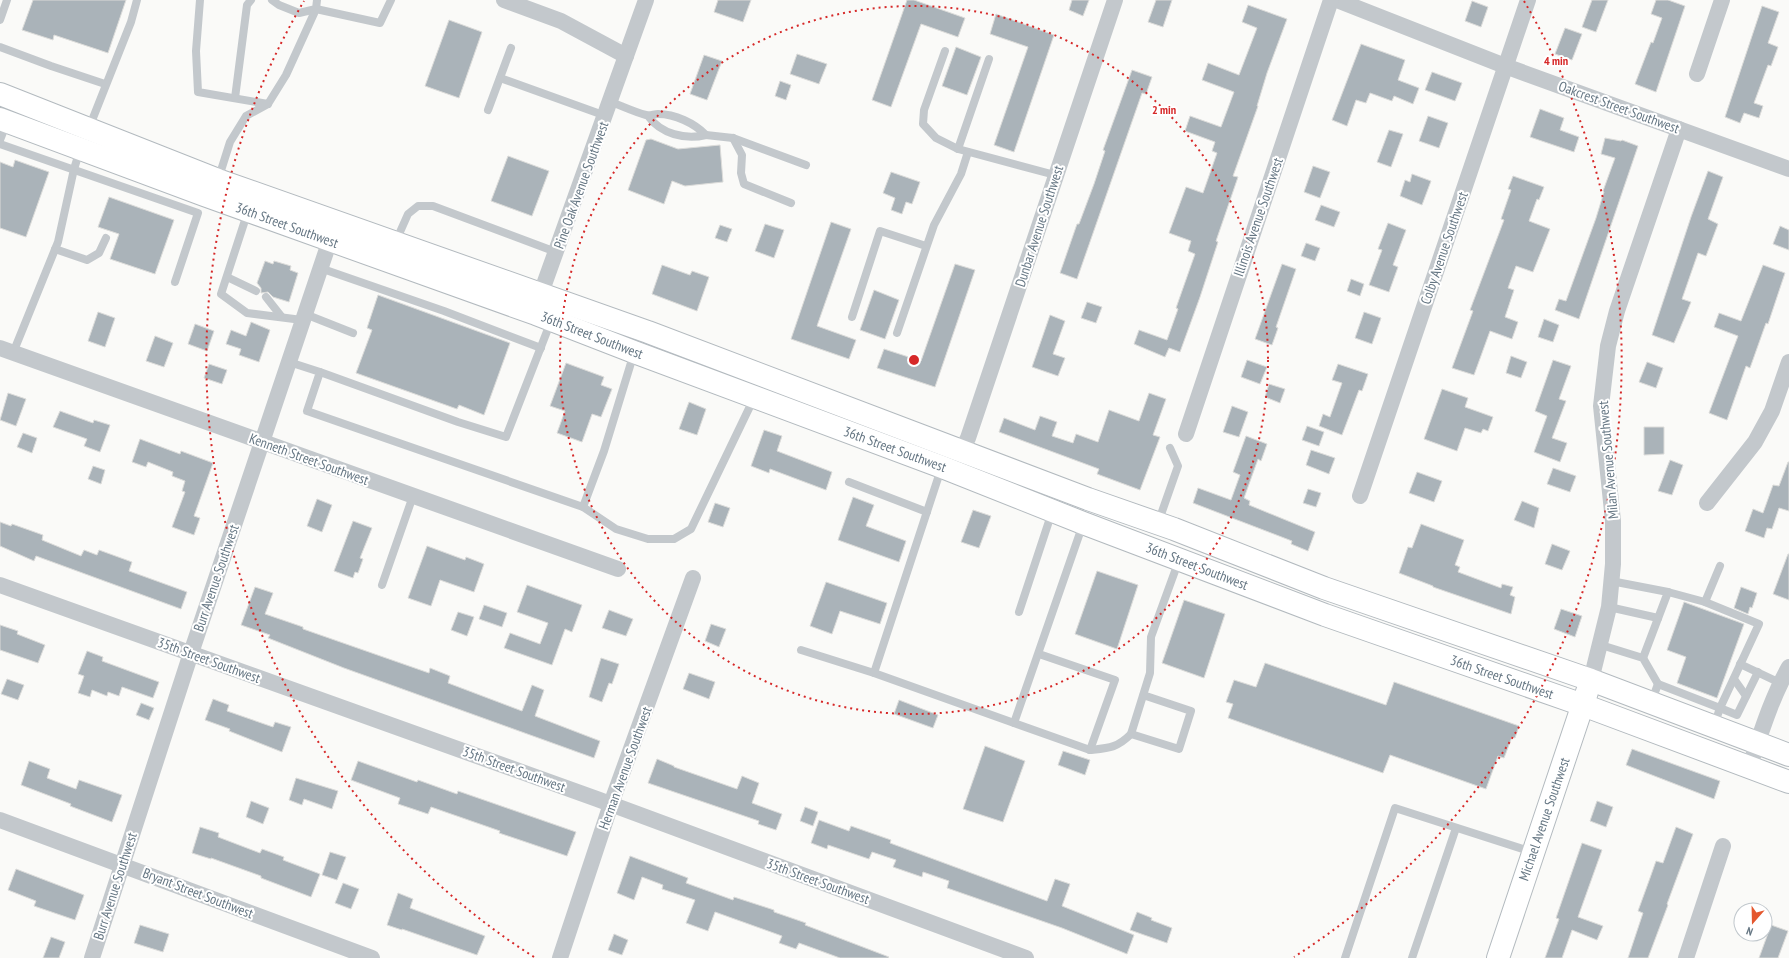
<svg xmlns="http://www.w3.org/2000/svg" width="1789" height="958" viewBox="0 0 1789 958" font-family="'PT Sans Narrow',sans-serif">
	<rect width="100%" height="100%" fill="#fafaf8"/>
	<!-- building -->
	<g fill="#aab3b9" stroke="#dcdcda">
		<polygon points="33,0 126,0 108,53 54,35 53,40 22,30"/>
		<polygon points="718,0 751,0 743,22 714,12"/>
		<polygon points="907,0 914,0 965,18 958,37 921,24 891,107 872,100"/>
		<polygon points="1072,0 1089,0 1083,16 1069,10"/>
		<polygon points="1156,0 1172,0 1163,27 1148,22"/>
		<polygon points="1592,0 1608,0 1596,32 1582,27"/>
		<polygon points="1656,0 1668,0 1685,6 1656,92 1635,84 1651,42 1653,43 1662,18 1651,14"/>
		<polygon points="1472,1 1488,7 1481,27 1465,21"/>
		<polygon points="1248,5 1287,19 1267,73 1257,106 1258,106 1233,176 1238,177 1216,241 1218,242 1200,297 1180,352 1169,348 1165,357 1134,344 1139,330 1167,340 1178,309 1176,308 1195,254 1188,251 1191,241 1169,233 1186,187 1203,193 1217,153 1212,151 1215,142 1185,131 1190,116 1221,127 1234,92 1202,80 1208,63 1239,75 1257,28 1242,22"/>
		<polygon points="1762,6 1779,12 1768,43 1778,47 1771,66 1768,65 1754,103 1763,106 1759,118 1744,113 1740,123 1725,117"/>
		<polygon points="996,14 1054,35 1014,152 994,145 1028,47 990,34"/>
		<polygon points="449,20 482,32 459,98 425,86"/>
		<polygon points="1565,28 1582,34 1572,60 1555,54"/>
		<polygon points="1361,44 1405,60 1398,80 1419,88 1413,104 1394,96 1392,101 1370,93 1366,103 1356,100 1347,126 1332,120"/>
		<polygon points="956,47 981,57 967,95 942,86"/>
		<polygon points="797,54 827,64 819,84 790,74"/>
		<polygon points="704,55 722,61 707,100 690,94"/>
		<polygon points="1132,70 1152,77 1146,94 1142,93 1077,279 1060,273 1077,224 1079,224 1094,184 1105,151 1103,150"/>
		<polygon points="1432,72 1462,83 1455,101 1425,90"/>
		<polygon points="780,81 791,85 786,100 775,96"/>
		<polygon points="1540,109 1564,118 1560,130 1579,137 1574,152 1530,137"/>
		<polygon points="1428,116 1448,123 1439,148 1419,141"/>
		<polygon points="1389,130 1403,134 1391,167 1377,162"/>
		<polygon points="1605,138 1621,141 1622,140 1638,146 1579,319 1555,310 1559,299 1566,301 1596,218 1604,192 1603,191 1615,158 1601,154"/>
		<polygon points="651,139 678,149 720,145 723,182 685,186 672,181 664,204 628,190 646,140"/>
		<polygon points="508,156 549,171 532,216 491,201"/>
		<polygon points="15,160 49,172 26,237 0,228 0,162 13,167"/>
		<polygon points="1313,166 1330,172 1320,198 1304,192"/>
		<polygon points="1708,171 1723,177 1708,219 1718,224 1706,256 1698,253 1682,299 1691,302 1674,343 1652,335 1691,217"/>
		<polygon points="891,172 920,182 912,204 906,202 902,214 891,210 895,198 883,193"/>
		<polygon points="1412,174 1431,181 1422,205 1400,196 1405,180 1410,182"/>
		<polygon points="1513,176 1544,187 1539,200 1537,199 1529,221 1550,229 1533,272 1516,266 1508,288 1514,290 1505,317 1518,322 1512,339 1490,331 1474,375 1452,368 1473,311 1470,310 1504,220 1501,219 1511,190 1508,189"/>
		<polygon points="109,197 174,220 155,274 110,259 119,234 98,227"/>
		<polygon points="1321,205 1340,212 1334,227 1315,220"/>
		<polygon points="831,222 851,229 817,326 856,340 849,359 791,339"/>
		<polygon points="1388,223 1406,230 1393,265 1398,267 1389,292 1369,285 1382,250 1378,249"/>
		<polygon points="765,224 784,230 774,258 755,251"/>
		<polygon points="720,225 732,229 727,242 715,238"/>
		<polygon points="1780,226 1789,230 1789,250 1773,244"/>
		<polygon points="1306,243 1320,248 1315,261 1301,256"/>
		<polygon points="265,261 273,264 274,261 291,266 290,270 298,273 289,302 273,297 268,292 261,293 261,288 257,283"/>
		<polygon points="955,264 975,270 935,387 877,368 884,349 921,361"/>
		<polygon points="1282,264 1296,269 1276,327 1278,328 1272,345 1255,339"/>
		<polygon points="662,265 690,275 692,271 709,277 697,311 652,294"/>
		<polygon points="1763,265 1785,273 1768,324 1766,323 1750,368 1746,366 1727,420 1709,413 1738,336 1714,327 1719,313 1741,321"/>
		<polygon points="1351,279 1364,284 1360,296 1347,291"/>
		<polygon points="874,290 899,300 885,339 860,330"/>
		<polygon points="378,295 510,343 484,415 459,405 457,409 356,373 372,330 367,328"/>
		<polygon points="1087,302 1102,307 1096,323 1081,318"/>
		<polygon points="98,312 115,318 105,347 88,341"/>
		<polygon points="1364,312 1381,318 1372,344 1355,338"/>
		<polygon points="1050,315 1065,321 1053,354 1065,358 1058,376 1032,367"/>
		<polygon points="1544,319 1559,325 1553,342 1538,337"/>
		<polygon points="251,322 270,330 259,362 239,355 241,349 226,344 231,330 246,336"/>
		<polygon points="195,324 214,331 207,351 188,344"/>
		<polygon points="155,336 173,343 164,367 146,361"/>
		<polygon points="1511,356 1527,362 1521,378 1506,373"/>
		<polygon points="1247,360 1267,367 1260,384 1241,377"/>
		<polygon points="1553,360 1571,366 1559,399 1566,401 1552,438 1567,443 1560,462 1534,452 1547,416 1535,411"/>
		<polygon points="1647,362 1663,368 1656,388 1639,382"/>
		<polygon points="566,363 604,377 601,385 612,389 601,417 592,414 582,442 557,433 565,411 550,406"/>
		<polygon points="209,364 227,370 222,384 204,378"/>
		<polygon points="1338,364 1368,374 1362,391 1359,390 1342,435 1319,426 1323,414 1330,417 1342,383 1332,380"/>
		<polygon points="1269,384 1285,389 1280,403 1265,397"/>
		<polygon points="1442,389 1468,398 1465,407 1493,417 1488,431 1483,429 1481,433 1465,428 1457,451 1424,439"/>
		<polygon points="8,393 26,399 16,426 0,420"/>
		<polygon points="1149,393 1166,399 1153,435 1160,437 1140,490 1097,474 1099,469 999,432 1004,418 1035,430 1040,416 1057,422 1052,436 1073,443 1076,434 1098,442 1109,410 1139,421"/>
		<polygon points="689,402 706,409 697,435 679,429"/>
		<polygon points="1232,406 1248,412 1239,437 1223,432"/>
		<polygon points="60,411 93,423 94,420 110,425 100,452 84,446 87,439 53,427"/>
		<polygon points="1307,426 1324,432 1319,446 1302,440"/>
		<polygon points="1644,427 1664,427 1664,454 1644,455"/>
		<polygon points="764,430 782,436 777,451 832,472 826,490 770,469 769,473 751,466"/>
		<polygon points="23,433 37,438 32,453 17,447"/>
		<polygon points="1246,436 1267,444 1261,461 1258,459 1244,498 1250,501 1249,505 1315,532 1308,551 1291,544 1292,541 1193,503 1198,488 1231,500 1240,475 1233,472"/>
		<polygon points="140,439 180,454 181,451 213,463 194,516 200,518 194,535 172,527 185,492 182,491 185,481 172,476 173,472 148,462 146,467 132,462"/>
		<polygon points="1311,450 1335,458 1329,474 1306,465"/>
		<polygon points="1670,460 1683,465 1672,495 1658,491"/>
		<polygon points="1788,462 1789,462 1789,511 1779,508 1772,529 1767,528 1764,538 1745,531 1753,509 1763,513 1773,485 1779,486"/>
		<polygon points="93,466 105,470 101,484 88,479"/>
		<polygon points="1553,468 1576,476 1570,492 1547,484"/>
		<polygon points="1417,472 1442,481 1434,502 1409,493"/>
		<polygon points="1308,489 1321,493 1316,507 1303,503"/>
		<polygon points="853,497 874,505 866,526 906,541 899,562 838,540"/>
		<polygon points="317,499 332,505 322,532 307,526"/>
		<polygon points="1522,501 1539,508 1534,528 1514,520"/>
		<polygon points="715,503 730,508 723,527 708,522"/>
		<polygon points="973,510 991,516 979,548 961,542"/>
		<polygon points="353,521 372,528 360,558 363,559 358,573 355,572 353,578 334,571"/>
		<polygon points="0,522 11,526 12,524 43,535 42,540 81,556 84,550 97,555 99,550 132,562 129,571 187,592 181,609 36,556 34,561 0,546"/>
		<polygon points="1421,524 1464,540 1455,565 1460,567 1458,572 1501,588 1502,584 1513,587 1510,595 1515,597 1511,614 1433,587 1433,586 1399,573 1408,547 1412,548"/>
		<polygon points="1552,544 1570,551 1562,570 1545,564"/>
		<polygon points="427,546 465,560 466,557 484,564 474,592 440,580 431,606 408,598"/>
		<polygon points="1788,554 1789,554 1789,600 1773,594"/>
		<polygon points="1097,571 1138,585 1117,649 1075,634"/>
		<polygon points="826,582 887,603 880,624 840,611 832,634 810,626"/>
		<polygon points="527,585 582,605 572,632 565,629 552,665 504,648 510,633 540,644 548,623 517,612"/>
		<polygon points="255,587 273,593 265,614 303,627 303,629 429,673 430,668 450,676 448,683 522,711 532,685 544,690 535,716 600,741 594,758 344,668 268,638 270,635 241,625"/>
		<polygon points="1741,587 1757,593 1752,608 1750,607 1748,614 1734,608"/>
		<polygon points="1184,600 1225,614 1204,678 1162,663"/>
		<polygon points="1684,602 1744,624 1717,698 1677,683 1686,657 1667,650"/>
		<polygon points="484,605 507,613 502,627 479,619"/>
		<polygon points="1561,609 1582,616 1575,637 1554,629"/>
		<polygon points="609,610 633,619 626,636 602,628"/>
		<polygon points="458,612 474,617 467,636 451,630"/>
		<polygon points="711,624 726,629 719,647 705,641"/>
		<polygon points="0,625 18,631 17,634 45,645 38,663 0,650"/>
		<polygon points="87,651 103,657 102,661 159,682 153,698 122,687 119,696 108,692 107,696 92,690 90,697 78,693 84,676 78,674"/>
		<polygon points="601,658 619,664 612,684 609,683 602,702 589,697"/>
		<polygon points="1265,663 1386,705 1394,682 1519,726 1515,738 1512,737 1504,758 1498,756 1486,789 1390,755 1383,773 1228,718 1233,704 1226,702 1234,680 1256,687"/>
		<polygon points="689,673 715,682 709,699 683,689"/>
		<polygon points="7,679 24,685 18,700 1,694"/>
		<polygon points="213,699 229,705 227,711 273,727 275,722 291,727 282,752 229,731 230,729 205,720"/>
		<polygon points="899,700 938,715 933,728 894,714"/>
		<polygon points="141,703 154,708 149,720 136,715"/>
		<polygon points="985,746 1025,761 1003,822 963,809"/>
		<polygon points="1632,749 1720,781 1714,799 1626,765"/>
		<polygon points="1063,751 1090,760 1085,775 1058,765"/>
		<polygon points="657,759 674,766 674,767 737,789 742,776 759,783 752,803 782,814 776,830 758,824 759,821 648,783"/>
		<polygon points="29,761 50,769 47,778 76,789 79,780 122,795 112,822 70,806 71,804 21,785"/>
		<polygon points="358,761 417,782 418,780 457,794 458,791 576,832 567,856 514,838 499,833 500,831 431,807 428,814 398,804 400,798 351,780"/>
		<polygon points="296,778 338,791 332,809 304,799 302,805 289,800"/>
		<polygon points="251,801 269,808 263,824 246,817"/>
		<polygon points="1597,801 1613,807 1606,827 1590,821"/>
		<polygon points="805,807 818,812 813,826 800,821"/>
		<polygon points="819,820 849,831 851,826 891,840 890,843 1047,901 1055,879 1070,884 1062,906 1134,935 1127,954 1062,928 947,888 949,881 923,872 922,877 893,867 896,860 872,852 869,859 828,845 827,849 811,843"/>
		<polygon points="200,827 219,833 218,837 260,853 262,849 284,857 283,860 320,874 311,897 261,878 261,876 211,858 211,859 192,853"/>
		<polygon points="1676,827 1693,834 1667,904 1668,905 1648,958 1628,958 1643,913 1638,911 1650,878 1656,861 1663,863"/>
		<polygon points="1582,843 1602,850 1578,917 1603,926 1597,940 1572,930 1562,958 1545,958 1559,919 1556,918"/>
		<polygon points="330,852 346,857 337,880 322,875"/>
		<polygon points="630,856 688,878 686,883 733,900 734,897 774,910 774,912 806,923 805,925 889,957 888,958 840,958 799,943 796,949 779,943 782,936 715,912 708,931 686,923 695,900 662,889 663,885 642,877 634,900 617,893"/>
		<polygon points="16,869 84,895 75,920 34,906 36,901 8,890"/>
		<polygon points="343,883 359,889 351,909 335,903"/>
		<polygon points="398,893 413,899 410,908 485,936 477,955 402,929 402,930 387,925"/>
		<polygon points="1137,912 1152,918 1151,920 1172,928 1167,943 1130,930"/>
		<polygon points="140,925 169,934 163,952 134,943"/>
		<polygon points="1771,925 1788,931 1778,958 1759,958"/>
		<polygon points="614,934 628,940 622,955 608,950"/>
		<polygon points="51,937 65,942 59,958 43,958"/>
	</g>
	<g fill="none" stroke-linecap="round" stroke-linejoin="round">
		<defs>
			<g id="secondary">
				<polyline points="0,94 218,180 648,332 1088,499 1174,529 1324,588 1591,680 1789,755"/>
				<polyline points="0,119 204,195 536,314 634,352 942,467 1083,523 1325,615 1583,705 1789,782"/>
				<polyline points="1498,958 1587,692"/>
			</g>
		</defs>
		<!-- secondary casing -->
		<use href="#secondary" stroke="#b3babf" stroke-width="24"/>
		<!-- lane -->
		<g stroke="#c3c8cc" stroke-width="8">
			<polyline points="200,0 196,51 198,92 268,104"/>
			<polyline points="272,0 279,5 299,13 316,9 317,0"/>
			<polyline points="0,20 7,0"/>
			<polyline points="0,47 51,66 105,84"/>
			<polyline points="945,51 924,110 923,124 936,138 958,149 1055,175"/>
			<polyline points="500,78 606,116"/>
			<polyline points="235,98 247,5 251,0"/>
			<path d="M 611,102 C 622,106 634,112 646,115 C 650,116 654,114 658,114 C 675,114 694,123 706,135 C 685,140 661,134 648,116"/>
			<polyline points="488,110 511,48"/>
			<polyline points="89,128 131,22 137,0"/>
			<polyline points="706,135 733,138 806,165"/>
			<polyline points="733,138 742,155 741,173 744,184 791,203"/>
			<polyline points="0,140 7,122"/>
			<polyline points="0,144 198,213 175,282"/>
			<polyline points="958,149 989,59"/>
			<polyline points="218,180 230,142 246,116 268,104 286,75 316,9 380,23 391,0"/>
			<polyline points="248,211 221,294 247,313 302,320"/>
			<polyline points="396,241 408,214 418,206 433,206 556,252"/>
			<polyline points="55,249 87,260 99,253 106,238"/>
			<polyline points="320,268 444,311 541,348"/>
			<polyline points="227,277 256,291"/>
			<polyline points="266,297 281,316"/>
			<polyline points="305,314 353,333"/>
			<polyline points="852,317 880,231 926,246"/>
			<polyline points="897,333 934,225 961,174 968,152"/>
			<polyline points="13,353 58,242 74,169 80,150"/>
			<polyline points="289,362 320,372 307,411 583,507 604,451 634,353"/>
			<polyline points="320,372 458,422 506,437 551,321"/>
			<polyline points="849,482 927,512"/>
			<polyline points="583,507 616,529 648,539 674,539 691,529 754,398"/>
			<polyline points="1158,523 1178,466 1170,448"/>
			<polyline points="1611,581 1668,592 1643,658"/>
			<polyline points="382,585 413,496"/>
			<polyline points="1668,592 1705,602 1759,624 1720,708 1737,715 1758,672"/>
			<polyline points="1705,602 1720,566"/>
			<polyline points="1609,607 1658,618"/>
			<polyline points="1019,612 1052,512"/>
			<polyline points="1601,645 1643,658 1658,684"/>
			<polyline points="801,650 874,673 941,469"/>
			<polyline points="1039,654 1115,680 1090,750 1014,723 1083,524"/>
			<polyline points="1740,664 1780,683"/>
			<polyline points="874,673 1014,723"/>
			<polyline points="1734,679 1746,696"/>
			<polyline points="1143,695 1191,711 1179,749 1131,734 1150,673 1151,637 1179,560"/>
			<polyline points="1651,703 1658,684 1720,708 1714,726"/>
			<path d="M 1090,750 C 1109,748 1117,748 1131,734"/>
			<polyline points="1345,958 1395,808 1532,852"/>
			<polyline points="1412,958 1456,828"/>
		</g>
		<!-- street -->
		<g stroke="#c3c8cc" stroke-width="16">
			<polyline points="504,0 561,21 626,56"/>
			<polyline points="1337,0 1505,66 1789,169"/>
			<polyline points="1697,74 1722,0"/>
			<polyline points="539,305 541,293 646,0"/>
			<polyline points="0,348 618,569"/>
			<polyline points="1186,434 1331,0"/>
			<polyline points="961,451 968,438 1115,0"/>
			<polyline points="1360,496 1528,0"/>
			<polyline points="1707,503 1755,442 1772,411 1789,362"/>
			<polyline points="0,585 597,799 1026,958"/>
			<polyline points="1591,680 1609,607 1613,564 1613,521 1601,406 1608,346 1617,311 1679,129"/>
			<path d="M 1749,768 C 1761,733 1771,699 1789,667"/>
			<polyline points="0,820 372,958"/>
			<polyline points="92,958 191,653 333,231"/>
			<polyline points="560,958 611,804 693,578"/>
			<polyline points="1686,958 1723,846"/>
		</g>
		<!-- secondary -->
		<use href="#secondary" stroke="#fff" stroke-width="22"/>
	</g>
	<!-- distance rings -->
	<g fill="none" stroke="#d62828" stroke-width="2" stroke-dasharray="2 4">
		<circle cx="914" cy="360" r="354"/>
		<path d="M534 957A708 708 0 0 1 304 1M1524 1A708 708 0 0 1 1294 957"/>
	</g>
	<g text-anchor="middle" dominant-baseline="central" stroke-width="4" stroke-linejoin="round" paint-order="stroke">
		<!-- street labels -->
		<g font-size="14" fill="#657683" stroke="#fff">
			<text transform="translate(1619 107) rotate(20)">Oakcrest Street Southwest</text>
			<text transform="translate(581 185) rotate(-70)">Pine Oak Avenue Southwest</text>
			<text transform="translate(1258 217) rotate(-71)">Illinois Avenue Southwest</text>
			<text transform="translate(287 225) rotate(20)">36th Street Southwest</text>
			<text transform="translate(1039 226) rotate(-72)">Dunbar Avenue Southwest</text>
			<text transform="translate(1444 248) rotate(-71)">Colby Avenue Southwest</text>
			<text transform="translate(592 335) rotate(21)">36th Street Southwest</text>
			<text transform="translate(895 449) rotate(20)">36th Street Southwest</text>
			<text transform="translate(309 459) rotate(20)">Kenneth Street Southwest</text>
			<text transform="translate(1608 460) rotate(-95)">Milan Avenue Southwest</text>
			<text transform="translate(1197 566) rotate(21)">36th Street Southwest</text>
			<text transform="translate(216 578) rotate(-71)">Burr Avenue Southwest</text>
			<text transform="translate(209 660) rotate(20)">35th Street Southwest</text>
			<text transform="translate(1502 677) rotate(19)">36th Street Southwest</text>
			<text transform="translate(625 768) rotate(-70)">Herman Avenue Southwest</text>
			<text transform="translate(514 769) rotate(20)">35th Street Southwest</text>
			<text transform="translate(1544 819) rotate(-71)">Michael Avenue Southwest</text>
			<text transform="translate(818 881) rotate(20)">35th Street Southwest</text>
			<text transform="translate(115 886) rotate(-72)">Burr Avenue Southwest</text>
			<text transform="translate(198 893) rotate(21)">Bryant Street Southwest</text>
		</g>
	</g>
	<circle cx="914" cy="360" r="6" fill="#d62828" stroke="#fff" stroke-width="2"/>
	<g font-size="12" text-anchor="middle" font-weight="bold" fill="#d62828" stroke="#fff" stroke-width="4" stroke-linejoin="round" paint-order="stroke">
		<text x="1556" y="65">4 min</text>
		<text x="1164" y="114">2 min</text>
	</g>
	<!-- north arrow -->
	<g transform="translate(1753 922) rotate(200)"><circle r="19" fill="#ffffff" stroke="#c1c8cd"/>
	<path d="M0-3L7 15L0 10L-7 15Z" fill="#e4572e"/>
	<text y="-6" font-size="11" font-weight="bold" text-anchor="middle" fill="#657683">N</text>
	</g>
</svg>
